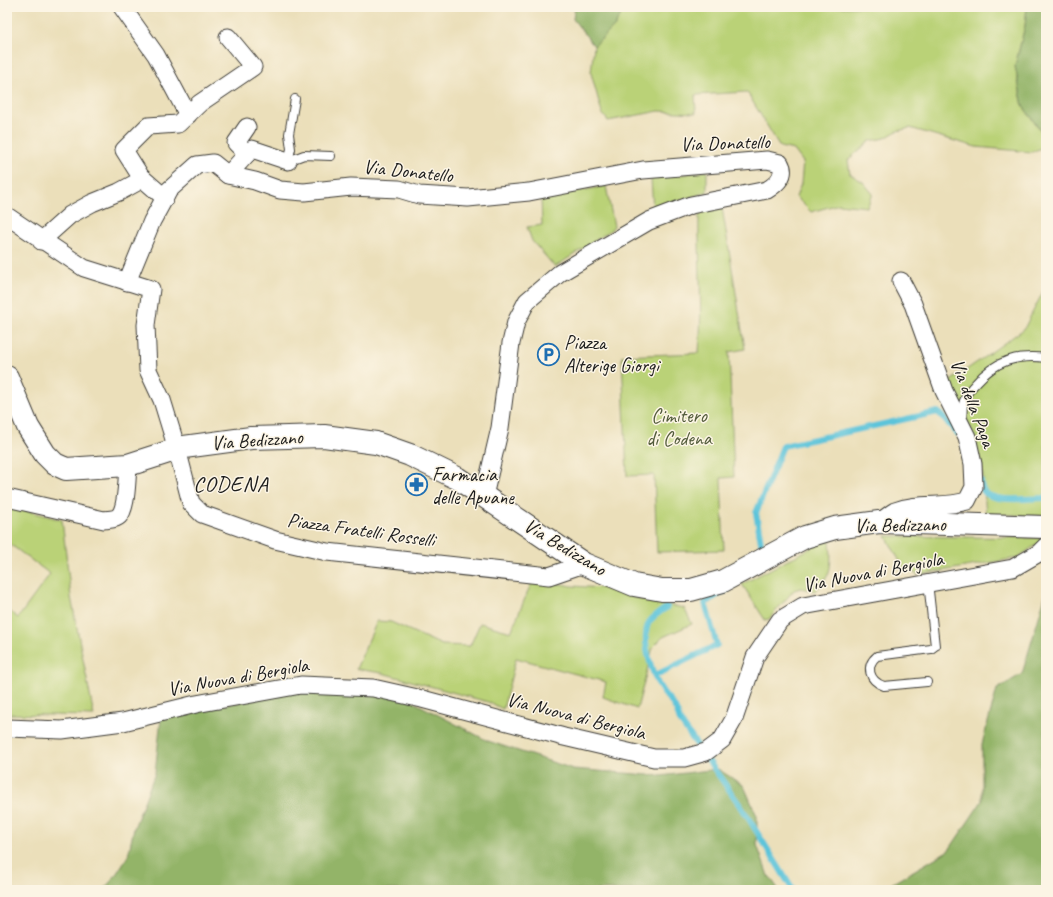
<svg xmlns="http://www.w3.org/2000/svg" width="1053" height="897" viewBox="0 0 1053 897" font-family="Caveat,sans-serif">
	<rect width="100%" height="100%" fill="#fcf5e5"/>
	<filter id="ink" filterUnits="userSpaceOnUse"><feTurbulence type="fractalNoise" baseFrequency=".025" numOctaves="2"/><feDisplacementMap in="SourceGraphic" scale="8" xChannelSelector="R" yChannelSelector="G"/><feConvolveMatrix kernelMatrix="1 2 1 2 8 2 1 2 1" color-interpolation-filters="sRGB"/></filter>
	<filter id="wash" filterUnits="userSpaceOnUse"><feTurbulence type="fractalNoise" baseFrequency=".012" numOctaves="4" result="noise"/><feDisplacementMap in="SourceGraphic" scale="16" xChannelSelector="R" yChannelSelector="G"/><feGaussianBlur stdDeviation="0.9" result="paint"/><feColorMatrix in="noise" values="0 0 0 0 0 0 0 0 0 0 0 0 0 0 0 0 0 1.4 0 .05"/><feComposite in="paint" operator="in"/></filter>
	<g filter="url(#wash)">
		<rect width="100%" height="100%" fill="#ebdfba"/>
		<!-- green -->
		<g fill="#bad277" stroke="#6b774a">
			<polygon points="625,7 1027,7 1025,26 1015,66 1023,106 1046,139 1046,146 1032,152 976,147 910,128 897,131 885,138 870,141 848,160 850,174 863,182 873,194 867,207 839,204 811,212 796,197 801,184 803,162 794,150 780,147 747,92 695,95 696,113 659,111 608,121 602,113 591,73 594,46 614,27"/>
			<polygon points="707,171 707,192 653,209 651,179"/>
			<polygon points="606,186 614,226 611,230 555,267 532,241 527,227 542,225 541,198"/>
			<path d="M 722,207 L 745,349 L 729,352 L 734,477 L 721,478 L 724,550 L 657,552 L 654,475 L 627,476 L 622,356 L 699,353 C 703,306 698,260 699,213 Z"/>
			<polygon points="1046,286 1046,516 986,514 982,465 973,433 949,382 1024,329"/>
			<polygon points="13,507 62,520 71,597 94,716 7,714 7,609 18,618 50,574 7,542 7,510"/>
			<polygon points="886,536 1046,538 1017,558 919,575 904,569"/>
			<path d="M 830,538 C 831,562 834,575 815,591 L 801,588 L 794,590 L 769,619 L 765,620 L 742,584 Z"/>
			<polygon points="533,579 572,586 602,588 647,601 684,608 692,624 663,637 653,647 637,709 603,697 606,682 516,658 503,709 488,702 382,673 356,669 377,621 391,622 442,645 470,646 480,623 511,632"/>
		</g>
		<!-- forest -->
		<g fill="#93b468" stroke="#586842">
			<polygon points="575,7 625,7 614,27 594,46 573,19"/>
			<polygon points="1027,7 1046,7 1046,139 1023,106 1015,66 1025,26"/>
			<polygon points="1046,593 1046,890 881,890 949,850 982,801 982,744 997,689 1022,674"/>
			<polygon points="343,688 404,697 488,741 573,769 661,776 718,769 744,786 757,816 757,845 767,873 779,890 103,890 113,879 128,856 134,828 155,773 161,718 282,693"/>
		</g>
		<g fill="none" stroke-linecap="round" stroke-linejoin="round">
			<!-- stream -->
			<g stroke="#5dc4da" stroke-width="6">
				<path d="M 981,481 C 981,484 982,488 983,490 C 991,504 1032,498 1046,498"/>
				<polyline points="763,554 756,513 783,446 938,412 957,433"/>
				<path d="M 667,607 C 661,612 651,617 648,624 C 641,641 653,678 663,692 C 673,705 675,704 680,721 L 742,808 L 793,890"/>
				<polyline points="656,675 717,645 705,603 729,588"/>
			</g>
		</g>
	</g>
	<g filter="url(#ink)">
		<g fill="none" stroke-linecap="round" stroke-linejoin="round">
			<defs>
				<g id="lane">
					<polyline points="288,161 291,149 289,134 295,99"/>
					<polyline points="288,161 304,155 331,156"/>
					<path d="M 962,419 C 963,413 962,406 964,401 C 966,394 971,388 976,383 C 995,361 1017,354 1046,358"/>
					<path d="M 927,682 L 884,686 C 869,681 865,666 877,656 L 931,649 L 935,646 L 928,582"/>
				</g>
				<g id="street">
					<polyline points="122,7 156,55 188,115"/>
					<polyline points="247,154 252,149 288,161"/>
					<polyline points="228,175 247,154 236,143 247,127"/>
					<polyline points="165,198 141,177 124,150 148,126 178,124 200,103 253,67 228,37"/>
					<polyline points="7,216 84,268 151,289 146,325 148,370 162,400 177,449 191,503 202,514 275,540 327,552 549,576 584,564"/>
					<polyline points="41,241 70,215 92,203 119,192 143,179"/>
					<path d="M 127,282 L 152,221 L 169,190 L 197,165 L 213,163 L 228,175 L 255,181 L 280,190 L 304,192 L 351,187 L 399,189 L 419,195 L 468,198 L 529,192 L 643,170 L 767,160 L 780,163 C 787,175 777,184 767,190 L 691,205 L 649,221 L 560,273 L 527,301 L 516,322 L 511,343 L 500,428 L 484,496"/>
					<path d="M 7,498 L 104,520 C 109,519 115,520 119,516 C 127,508 127,476 128,465"/>
					<path d="M 879,522 C 884,519 890,514 895,511 C 918,502 944,508 967,501 L 974,487 L 973,464 L 967,437 L 944,391 L 913,304 L 901,281"/>
					<polyline points="7,728 62,730 123,722 196,704 301,685 373,688 422,699 564,737 654,758 684,758 706,752 722,740 734,719 755,657 780,620 803,606 1013,568 1039,553 1046,546"/>
				</g>
				<polyline id="secondary" points="7,377 28,427 45,454 55,464 66,469 128,465 184,447 251,438 324,436 376,443 410,455 457,478 584,564 634,585 662,590 691,590 723,581 805,537 835,528 879,522 1046,527"/>
			</defs>
			<!-- lane casing -->
			<use href="#lane" stroke="#3b3934" stroke-width="10"/>
			<!-- street casing -->
			<use href="#street" stroke="#3b3934" stroke-width="19"/>
			<!-- secondary casing -->
			<use href="#secondary" stroke="#3b3934" stroke-width="24"/>
			<!-- lane -->
			<use href="#lane" stroke="#fff" stroke-width="8"/>
			<!-- street -->
			<use href="#street" stroke="#fff" stroke-width="17"/>
			<!-- secondary -->
			<use href="#secondary" stroke="#fff" stroke-width="22"/>
		</g>
	</g>
	<!-- icons -->
	<defs>
		<symbol id="parking-ring" viewBox="-11 -11 22 22"><circle r="9.5" fill="#fcf5e5" stroke="#1f6fb2" stroke-width="1.5"/><path d="M-3.5-5.5H1a3.5 3.5 0 0 1 0 7H-1V5.5H-3.5ZM-1-3.4V-.6H.8a1.4 1.4 0 0 0 0-2.8Z" fill="#1f6fb2"/></symbol>
		<symbol id="pharmacy-ring" viewBox="-11 -11 22 22"><circle r="9.5" fill="#fcf5e5" stroke="#1f6fb2" stroke-width="1.5"/><path d="M-2-6h4v4h4v4h-4v4h-4v-4h-4v-4h4Z" fill="#1f6fb2"/></symbol>
	</defs>
	<g fill-rule="evenodd">
		<use href="#parking-ring" x="536" y="342" width="25" height="25"/>
		<use href="#pharmacy-ring" x="404" y="472" width="25" height="25"/>
	</g>
	<g text-anchor="middle" dominant-baseline="central" stroke-width="3" stroke-linejoin="round" paint-order="stroke">
		<!-- street labels -->
		<g font-size="20" fill="#1c1c1c" stroke="#fcf5e5">
			<text transform="translate(725 143) rotate(-2)">Via Donatello</text>
			<text transform="translate(408 171) rotate(6)">Via Donatello</text>
			<text transform="translate(973 403) rotate(69)">Via della Paga</text>
			<text transform="translate(257 440) rotate(-4)">Via Bedizzano</text>
			<text transform="translate(900 525) rotate(-1)">Via Bedizzano</text>
			<text transform="translate(361 530) rotate(8)">Piazza Fratelli Rosselli</text>
			<text transform="translate(565 547) rotate(31)">Via Bedizzano</text>
			<text transform="translate(873 572) rotate(-11)">Via Nuova di Bergiola</text>
			<text transform="translate(238 677) rotate(-10)">Via Nuova di Bergiola</text>
			<text transform="translate(576 716) rotate(14)">Via Nuova di Bergiola</text>
		</g>
		<!-- poi labels -->
		<g font-size="20" fill="#1c1c1c" stroke="#fcf5e5" text-anchor="start">
			<text x="564" y="342">Piazza<tspan x="564" dy="23">Alterige Giorgi</tspan></text>
			<text x="432" y="474">Farmacia<tspan x="432" dy="23">delle Apuane</tspan></text>
		</g>
		<!-- park labels -->
		<g font-size="20" fill="#535c3c" stroke="#fcf5e5">
			<text x="679" y="415">Cimitero<tspan x="679" dy="23">di Codena</tspan></text>
		</g>
		<!-- quarter labels -->
		<g font-size="22" letter-spacing="1" fill="#1c1c1c" stroke="#fcf5e5">
			<text x="231" y="484">CODENA</text>
		</g>
	</g>
	<!-- margin -->
	<rect width="1053" height="897" fill="none" stroke="#fcf5e5" stroke-width="24"/>
</svg>
